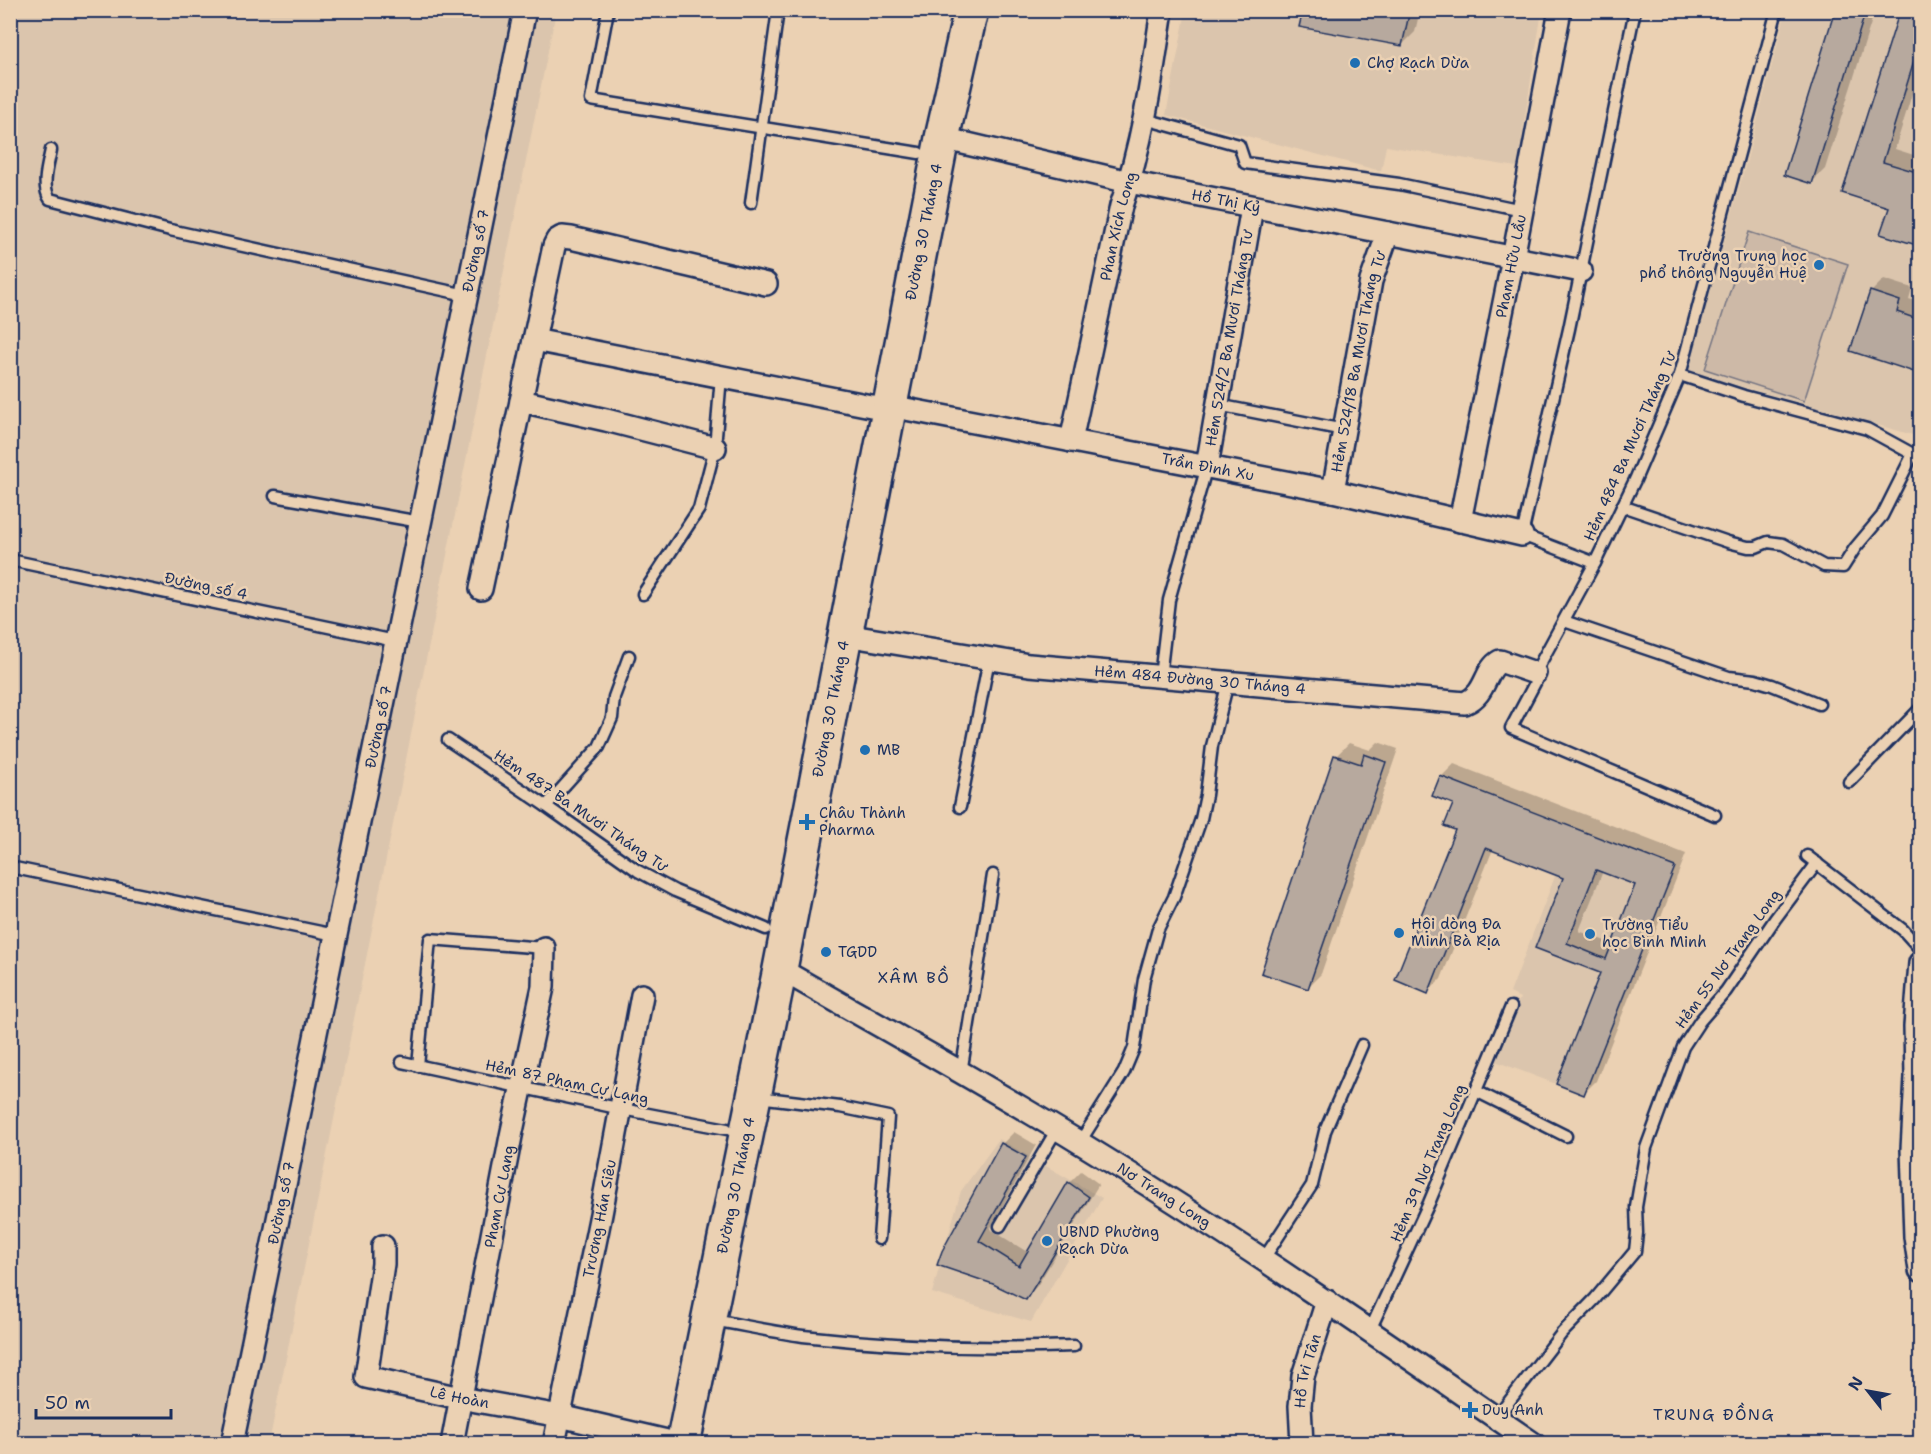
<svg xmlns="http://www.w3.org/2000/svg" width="1931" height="1454" viewBox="0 0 1931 1454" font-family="'Shantell Sans',sans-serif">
	<rect width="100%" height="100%" fill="#ebd1b3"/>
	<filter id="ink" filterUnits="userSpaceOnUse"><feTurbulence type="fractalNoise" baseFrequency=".0167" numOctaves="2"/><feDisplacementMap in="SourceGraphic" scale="12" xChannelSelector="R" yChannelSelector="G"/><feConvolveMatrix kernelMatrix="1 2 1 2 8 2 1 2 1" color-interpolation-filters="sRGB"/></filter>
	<g filter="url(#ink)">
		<!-- built -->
		<g fill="#dbc5ad">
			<polygon points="10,11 556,11 269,1443 11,1443"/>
			<polygon points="1186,11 1542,11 1517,167 1386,146 1381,171 1166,115"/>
			<polygon points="1786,11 1920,11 1920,437 1688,371 1747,159"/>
			<polygon points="1574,827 1675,867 1556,1084 1495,1061 1520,998 1510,993"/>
			<polygon points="999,1139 1102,1198 1031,1322 932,1293 961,1191"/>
		</g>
		<!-- green -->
		<polygon fill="#cdb9a7" stroke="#747482" stroke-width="1.5" points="1749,232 1848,264 1804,401 1705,369"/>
		<!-- shadow -->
		<g fill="#0003" fill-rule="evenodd">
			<polygon points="1304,10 1420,10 1415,32 1402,45"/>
			<polygon points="1836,10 1875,10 1825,169 1812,182"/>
			<polygon points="1901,10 1920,10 1920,68 1895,149 1920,157 1920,245 1882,233 1891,207 1844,192"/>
			<polygon points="1884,279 1912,288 1909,299 1920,303 1920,372 1871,292"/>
			<polygon points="1378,742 1398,749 1321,974 1308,987 1336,756 1349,743 1370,750"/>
			<path d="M 1454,764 L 1686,854 L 1596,1081 L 1584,1093 L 1602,972 L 1537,947 L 1565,877 L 1493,849 L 1441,979 L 1428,992 L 1456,829 L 1455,803 L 1441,777 ZM 1603,871 L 1637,884 L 1613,944 L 1579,931 Z"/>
			<polygon points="1014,1132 1036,1145 990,1229 1029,1253 1069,1183 1081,1171 1099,1184 1037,1286 1025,1298 994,1282 939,1264 1002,1144"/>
		</g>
		<!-- building -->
		<g fill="#b7a99e" stroke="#1b2f5e" stroke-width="1.5" fill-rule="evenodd">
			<polygon points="1303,10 1410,10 1402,46 1299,27"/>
			<polygon points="1835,10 1866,10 1812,184 1784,175"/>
			<polygon points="1900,10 1920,10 1920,42 1883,162 1920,173 1920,246 1880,234 1889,208 1842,193"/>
			<polygon points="1870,291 1900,301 1897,312 1920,320 1920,374 1850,351"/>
			<polygon points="1364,754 1386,762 1308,989 1261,973 1334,755 1361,764"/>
			<path d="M 1440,776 L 1675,867 L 1584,1095 L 1556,1084 L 1600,973 L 1535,948 L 1563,878 L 1486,848 L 1428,994 L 1395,980 L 1455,830 L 1444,826 L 1453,804 L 1432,796 ZM 1596,870 L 1635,885 L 1606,959 L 1567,943 Z"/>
			<polygon points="1001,1143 1026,1157 979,1241 1019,1266 1068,1182 1089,1197 1026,1300 993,1284 937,1265 942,1251"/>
		</g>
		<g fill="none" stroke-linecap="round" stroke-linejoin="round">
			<defs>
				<g id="service">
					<polyline points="608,10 591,100 919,153"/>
					<polyline points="1145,119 1239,145 1245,163 1399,184 1522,210"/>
					<path d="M 51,150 C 48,165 41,186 50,199 L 170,230 L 466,295"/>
					<polyline points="751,203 778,10"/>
					<polyline points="1680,375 1744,396 1867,429 1920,458"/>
					<polyline points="1218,405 1344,430"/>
					<polyline points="275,496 420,522"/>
					<polyline points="1622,506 1728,542 1748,547 1756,547 1768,542 1783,544 1824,566 1843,567 1855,548 1882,516 1913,454"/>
					<polyline points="10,560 395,641"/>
					<polyline points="1595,563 1522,535 1569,329 1635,10"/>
					<polyline points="643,594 699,509 715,448 721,376"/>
					<polyline points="1564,621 1729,677 1755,680 1772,685 1819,704"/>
					<polyline points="1160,677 1169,600 1207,466"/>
					<polyline points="448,740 546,806 638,871 675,891 766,929"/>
					<polyline points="1849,782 1920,709"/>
					<polyline points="546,806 599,747 612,718 614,697 629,656"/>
					<polyline points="960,807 989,659"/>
					<polyline points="1715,815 1511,728 1536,681 1535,673 1595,563 1635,480 1680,375 1777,10"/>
					<polyline points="1807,856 1903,930 1920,949"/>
					<polyline points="10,867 335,935"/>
					<polyline points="402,1062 622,1109 727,1129"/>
					<polyline points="418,1066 430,939 544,948"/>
					<polyline points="961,1073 993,875"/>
					<polyline points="1476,1091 1566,1136"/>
					<polyline points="758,1097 840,1107 888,1117 879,1239"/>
					<polyline points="1080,1142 1124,1072 1134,1048 1144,979 1158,929 1174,897 1201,819 1206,795 1212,746 1228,682"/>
					<polyline points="1000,1226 1057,1129"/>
					<polyline points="1263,1260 1312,1185 1325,1131 1362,1045"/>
					<path d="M 712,1320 C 742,1325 773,1332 803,1336 C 892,1346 984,1350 1074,1346"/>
					<polyline points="1370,1330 1429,1203 1511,1007"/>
					<polyline points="1497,1417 1562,1333 1595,1299 1635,1251 1637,1233 1636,1207 1646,1148 1683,1047 1700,1021 1726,991 1775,919 1817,863"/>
				</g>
				<g id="minor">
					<path id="s1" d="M 942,138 L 1129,182 L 1581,271"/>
					<path id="s2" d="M 534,340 L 871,406 L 890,406 L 1333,491 L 1522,535"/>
					<polyline points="521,401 606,420 715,448"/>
					<path id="s3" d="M 1071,441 L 1121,206 C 1143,143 1152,77 1162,10"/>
					<path id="s4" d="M 1207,466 L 1252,207"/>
					<path id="s5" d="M 1333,491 L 1371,281 L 1388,233"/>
					<path id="s6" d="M 1460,521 L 1513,258 L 1560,10"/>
					<polyline points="481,589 554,246 557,240 562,237 571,238 766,284"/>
					<path id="s7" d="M 845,635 L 1029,665 L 1465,703 C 1487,694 1484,670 1500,661 L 1535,673"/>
					<polyline points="1920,963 1915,1026 1916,1077 1912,1149 1915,1237 1920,1270"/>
					<path id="s8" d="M 780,969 C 881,1027 983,1083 1082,1144 C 1236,1238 1385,1341 1534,1444"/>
					<path id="s9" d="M 383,1246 L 383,1264 L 366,1377 L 460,1398 L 560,1416 L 667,1441 L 684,1442"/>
					<path id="s10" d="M 232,1444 L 525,10"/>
					<path id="s11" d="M 452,1444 L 511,1136 L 543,987 L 544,948"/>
					<path id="s12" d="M 554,1444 L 601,1214 L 642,995"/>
					<path id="s13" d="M 1302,1444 L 1300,1406 L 1303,1376 L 1327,1301"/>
				</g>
				<g id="primary">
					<path id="s14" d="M 683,1444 L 780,969 L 942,138 L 971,10"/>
				</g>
			</defs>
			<!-- service casing -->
			<use href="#service" stroke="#1b2f5e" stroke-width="15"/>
			<!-- minor casing -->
			<use href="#minor" stroke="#1b2f5e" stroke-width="26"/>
			<!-- primary casing -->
			<use href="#primary" stroke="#1b2f5e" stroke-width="38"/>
			<!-- service -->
			<use href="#service" stroke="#ebd1b3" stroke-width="10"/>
			<!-- minor -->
			<use href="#minor" stroke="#ebd1b3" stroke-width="21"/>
			<!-- primary -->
			<use href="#primary" stroke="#ebd1b3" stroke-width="33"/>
		</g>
	</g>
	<!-- markers -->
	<g fill="#1f6fb2" stroke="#ebd1b3" stroke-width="2">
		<circle cx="1355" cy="63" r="6"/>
		<circle cx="1819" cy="265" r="6"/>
		<circle cx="865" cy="750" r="6"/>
		<path d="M804 813h6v6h6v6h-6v6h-6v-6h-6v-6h6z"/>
		<circle cx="1399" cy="933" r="6"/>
		<circle cx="1590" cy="934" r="6"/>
		<circle cx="826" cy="952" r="6"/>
		<circle cx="1047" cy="1241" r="6"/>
		<path d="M1467 1401h6v6h6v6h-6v6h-6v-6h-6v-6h6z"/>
	</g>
	<g text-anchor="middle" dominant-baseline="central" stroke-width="5" stroke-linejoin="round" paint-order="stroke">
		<!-- poi labels -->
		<g font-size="15" fill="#1b2f5e" stroke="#ebd1b3" text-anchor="start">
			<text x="1367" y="63">Chợ Rạch Dừa</text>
			<text x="1807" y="256" text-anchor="end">Trường Trung học<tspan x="1807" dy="17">phổ thông Nguyễn Huệ</tspan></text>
			<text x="877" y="750">MB</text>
			<text x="819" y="813">Châu Thành<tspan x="819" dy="17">Pharma</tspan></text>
			<text x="1411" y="924">Hội dòng Đa<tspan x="1411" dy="17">Minh Bà Rịa</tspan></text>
			<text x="1602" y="925">Trường Tiểu<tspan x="1602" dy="17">học Bình Minh</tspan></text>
			<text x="838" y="952">TGDD</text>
			<text x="1059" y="1232">UBND Phường<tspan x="1059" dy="17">Rạch Dừa</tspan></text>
			<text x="1482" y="1410">Duy Anh</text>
		</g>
		<!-- street labels -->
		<g font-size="15" fill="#1b2f5e" stroke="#ebd1b3">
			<text stroke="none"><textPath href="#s1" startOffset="291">Hồ Thị Kỷ</textPath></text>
			<text stroke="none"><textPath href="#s3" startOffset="220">Phan Xích Long</textPath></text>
			<text stroke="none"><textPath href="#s14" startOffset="1236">Đường 30 Tháng 4</textPath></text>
			<text stroke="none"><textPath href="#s10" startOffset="1218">Đường số 7</textPath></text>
			<text stroke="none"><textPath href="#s6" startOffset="260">Phạm Hữu Lầu</textPath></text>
			<text stroke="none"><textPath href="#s4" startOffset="130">Hẻm 524/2 Ba Mươi Tháng Tư</textPath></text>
			<text stroke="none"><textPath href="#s5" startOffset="132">Hẻm 524/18 Ba Mươi Tháng Tư</textPath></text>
			<text transform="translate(1630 446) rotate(-66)">Hẻm 484 Ba Mươi Tháng Tư</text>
			<text stroke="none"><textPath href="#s2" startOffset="686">Trần Đình Xu</textPath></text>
			<text transform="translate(206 586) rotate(12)">Đường số 4</text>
			<text stroke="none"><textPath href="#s7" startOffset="358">Hẻm 484 Đường 30 Tháng 4</textPath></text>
			<text stroke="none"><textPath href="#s14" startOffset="750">Đường 30 Tháng 4</textPath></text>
			<text stroke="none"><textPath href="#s10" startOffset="732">Đường số 7</textPath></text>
			<text transform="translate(581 811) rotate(34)">Hẻm 487 Ba Mươi Tháng Tư</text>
			<text transform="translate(1728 959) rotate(-54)">Hẻm 55 Nơ Trang Long</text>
			<text transform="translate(567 1082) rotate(12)">Hẻm 87 Phạm Cự Lạng</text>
			<text transform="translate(1428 1163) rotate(-67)">Hẻm 39 Nơ Trang Long</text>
			<text stroke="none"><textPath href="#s14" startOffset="264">Đường 30 Tháng 4</textPath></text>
			<text stroke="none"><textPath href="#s11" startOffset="252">Phạm Cự Lạng</textPath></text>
			<text stroke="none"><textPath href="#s8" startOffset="446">Nơ Trang Long</textPath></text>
			<text stroke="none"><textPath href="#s10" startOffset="246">Đường số 7</textPath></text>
			<text stroke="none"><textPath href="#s12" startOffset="230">Trương Hán Siêu</textPath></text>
			<text stroke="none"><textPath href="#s13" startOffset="74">Hồ Tri Tân</textPath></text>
			<text stroke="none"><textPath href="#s9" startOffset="228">Lê Hoàn</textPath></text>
		</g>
		<!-- neighbourhood labels -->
		<g font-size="16" letter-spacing="1.5" fill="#1b2f5e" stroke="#ebd1b3">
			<text x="914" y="977">XÂM BỒ</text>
			<text x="1714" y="1414">TRUNG ĐỒNG</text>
		</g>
	</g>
	<!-- margin -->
	<rect width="1931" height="1454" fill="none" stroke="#ebd1b3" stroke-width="36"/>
	<rect x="18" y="18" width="1895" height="1418" fill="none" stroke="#1b2f5e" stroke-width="2" filter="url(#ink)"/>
	<!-- north arrow -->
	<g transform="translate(1868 1391) rotate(301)" stroke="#ebd1b3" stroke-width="4.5" paint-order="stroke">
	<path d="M0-4.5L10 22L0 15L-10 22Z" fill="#1b2f5e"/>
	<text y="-9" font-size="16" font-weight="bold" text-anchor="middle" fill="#1b2f5e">N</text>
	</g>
	<!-- scale -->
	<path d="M36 1409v9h135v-9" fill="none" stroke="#1b2f5e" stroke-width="3"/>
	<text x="45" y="1409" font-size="18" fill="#1b2f5e" stroke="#ebd1b3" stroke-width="4.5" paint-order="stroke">50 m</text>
</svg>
